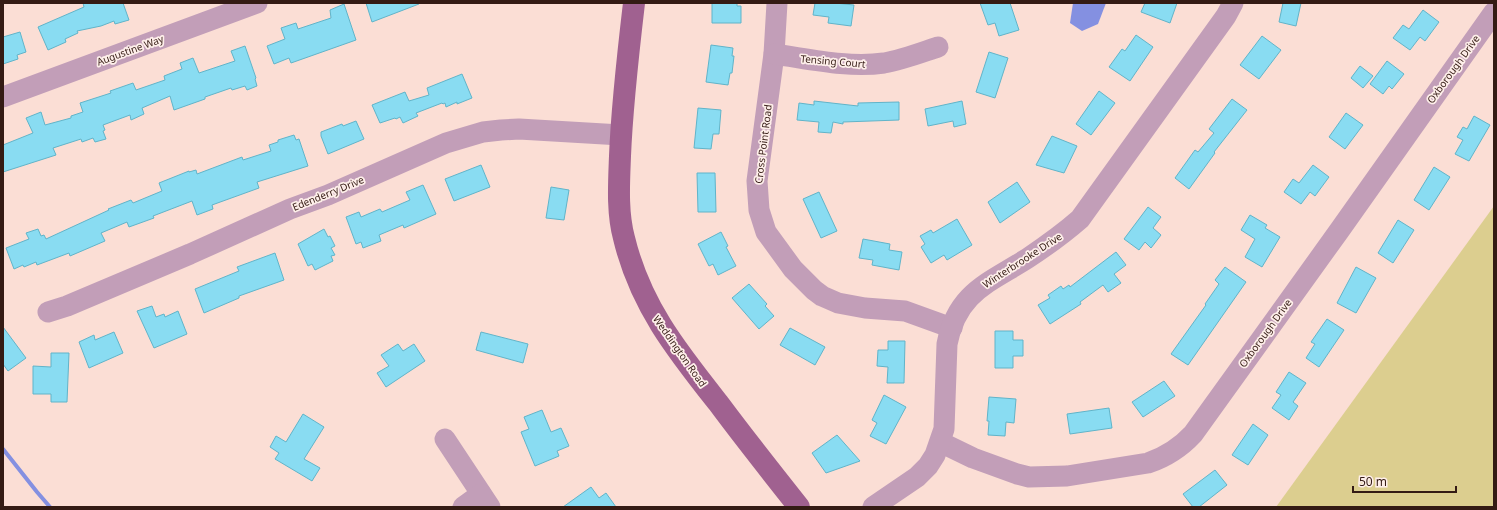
<svg xmlns="http://www.w3.org/2000/svg" width="1497" height="510" viewBox="0 0 1497 510" font-family="'Noto Sans',sans-serif">
	<rect width="100%" height="100%" fill="#fbded5"/>
	<!-- green -->
	<polygon fill="#dcce8f" points="1494,206 1494,507 1276,507"/>
	<!-- water -->
	<polygon fill="#8490e1" points="1073,3 1106,3 1098,24 1082,31 1070,23"/>
	<g fill="none" stroke-linecap="round" stroke-linejoin="round">
		<!-- stream -->
		<polyline stroke="#8490e1" stroke-width="4" points="3,449 37,492 50,507"/>
	</g>
	<!-- building -->
	<g fill="#89dcf2" stroke="#61b4c9">
		<polygon points="83,3 123,3 129,20 115,24 114,21 101,26 77,31 78,33 65,39 66,42 48,50 38,27 84,7"/>
		<polygon points="366,3 418,3 419,4 372,22"/>
		<polygon points="712,3 737,3 737,6 741,6 741,23 712,23"/>
		<polygon points="815,3 835,3 854,5 851,26 828,23 829,17 813,15"/>
		<polygon points="980,3 1010,3 1019,30 999,36 995,23 988,25"/>
		<polygon points="1145,3 1177,3 1170,23 1141,12"/>
		<polygon points="1283,3 1301,3 1296,26 1279,22"/>
		<polygon points="344,4 356,40 291,63 289,58 274,64 267,46 285,39 281,28 296,23 298,29 331,18 330,10"/>
		<polygon points="1423,10 1439,22 1425,41 1420,37 1410,50 1393,38 1403,25 1409,29"/>
		<polygon points="20,32 26,52 17,55 18,59 3,64 3,37"/>
		<polygon points="1136,35 1153,47 1130,81 1109,67 1122,49 1125,51"/>
		<polygon points="1262,36 1281,50 1259,79 1240,65"/>
		<polygon points="711,45 733,48 732,56 734,56 732,73 730,73 728,85 706,82"/>
		<polygon points="245,46 256,78 255,79 257,86 247,90 245,86 232,90 231,88 205,97 205,99 174,110 170,96 142,108 144,114 131,120 130,115 103,125 105,130 103,131 106,139 95,142 93,138 82,142 81,139 53,148 56,155 3,172 3,145 33,133 26,118 41,112 45,125 71,118 71,116 83,112 80,103 111,93 110,91 133,83 136,90 165,80 164,76 182,69 180,63 193,58 199,73 235,61 231,51"/>
		<polygon points="989,52 1008,58 995,98 976,92"/>
		<polygon points="1387,61 1404,74 1392,89 1389,86 1383,94 1370,84"/>
		<polygon points="1360,66 1373,76 1363,88 1351,78"/>
		<polygon points="462,74 472,98 457,104 457,102 446,107 445,103 443,104 442,103 416,113 418,116 403,123 400,117 396,119 395,118 380,123 372,105 405,92 409,101 429,95 427,88"/>
		<polygon points="1099,91 1115,103 1091,135 1076,124"/>
		<polygon points="1232,99 1247,110 1214,152 1215,153 1189,189 1175,178 1195,150 1198,152 1214,133 1209,129"/>
		<polygon points="814,101 858,106 858,103 899,102 899,120 843,122 843,124 833,122 831,133 818,132 819,122 797,120 799,103 814,105"/>
		<polygon points="962,101 966,124 954,127 953,121 928,126 925,109"/>
		<polygon points="698,108 721,110 719,134 713,134 711,149 694,148"/>
		<polygon points="1346,113 1363,125 1345,149 1329,137"/>
		<polygon points="1474,116 1490,125 1469,161 1455,154 1463,140 1457,137 1463,127 1467,129"/>
		<polygon points="356,121 364,139 328,154 321,136 321,132 342,124 343,126"/>
		<polygon points="294,135 296,140 299,139 308,166 257,182 259,188 212,205 213,209 197,215 192,201 153,216 154,218 129,227 127,222 101,233 105,241 70,256 69,253 37,265 36,262 24,267 23,265 14,269 6,248 29,239 26,233 38,229 41,236 44,235 46,239 109,210 108,209 131,200 133,203 162,191 159,183 189,171 189,172 196,170 197,174 242,157 243,160 271,151 269,145 278,142 278,140"/>
		<polygon points="1052,136 1077,146 1064,173 1036,165"/>
		<polygon points="481,165 490,187 454,201 445,179"/>
		<polygon points="1313,165 1329,177 1315,196 1310,192 1301,204 1284,192 1293,179 1299,183"/>
		<polygon points="1434,167 1450,177 1429,210 1414,200"/>
		<polygon points="697,173 715,173 716,212 698,212"/>
		<polygon points="1017,182 1030,202 1000,223 988,202"/>
		<polygon points="423,185 436,214 404,228 403,225 379,235 381,241 363,248 361,242 356,244 346,217 359,212 361,217 380,209 382,212 410,200 406,192"/>
		<polygon points="551,187 569,190 564,220 546,218"/>
		<polygon points="819,192 837,231 821,238 803,199"/>
		<polygon points="1148,207 1161,217 1153,228 1161,235 1151,248 1145,242 1139,250 1124,239"/>
		<polygon points="1250,215 1267,225 1265,228 1280,237 1262,267 1245,257 1255,239 1241,230"/>
		<polygon points="957,219 972,245 947,260 944,255 931,263 921,247 925,244 920,236 931,230 933,233"/>
		<polygon points="1398,220 1414,230 1393,263 1378,253"/>
		<polygon points="324,229 328,237 330,236 335,246 331,248 335,255 331,256 333,261 315,270 312,264 308,266 298,244"/>
		<polygon points="721,232 728,246 726,247 736,266 718,275 713,264 709,266 698,244"/>
		<polygon points="863,239 890,244 889,250 902,252 899,270 872,265 873,260 859,258"/>
		<polygon points="1116,252 1126,265 1114,274 1121,283 1108,292 1103,285 1080,302 1081,304 1050,324 1038,305 1050,298 1048,295 1061,286 1063,289 1069,285 1070,287"/>
		<polygon points="275,253 284,280 239,296 239,298 204,313 195,289 239,271 237,267"/>
		<polygon points="1225,267 1246,282 1188,365 1171,354 1206,305 1205,304 1219,284 1215,280"/>
		<polygon points="1356,267 1376,278 1356,313 1337,303"/>
		<polygon points="749,284 767,304 765,306 774,316 759,329 732,298"/>
		<polygon points="152,306 156,317 164,314 165,317 178,311 187,334 154,348 137,311"/>
		<polygon points="1327,319 1344,330 1319,367 1306,358 1315,344 1311,342"/>
		<polygon points="3,327 26,358 8,371 3,364"/>
		<polygon points="790,328 825,347 815,365 780,345"/>
		<polygon points="995,331 1013,331 1013,340 1023,340 1023,356 1013,356 1013,368 995,368"/>
		<polygon points="114,332 123,353 89,368 79,342 94,335 95,340"/>
		<polygon points="481,332 528,344 523,363 476,350"/>
		<polygon points="888,341 905,341 904,383 887,383 888,367 877,366 878,350 888,350"/>
		<polygon points="398,344 403,351 414,344 425,361 386,387 377,373 389,366 381,355"/>
		<polygon points="51,353 69,353 67,402 51,402 51,394 33,394 33,366 51,367"/>
		<polygon points="1289,372 1306,383 1293,402 1298,406 1289,420 1272,408 1281,395 1276,392"/>
		<polygon points="1164,381 1175,396 1143,417 1132,402"/>
		<polygon points="884,395 906,407 886,444 870,436 877,423 872,420"/>
		<polygon points="989,397 1016,399 1014,423 1006,422 1005,436 988,435 989,421 987,421"/>
		<polygon points="1109,408 1112,428 1070,434 1067,414"/>
		<polygon points="542,410 551,432 561,428 569,446 557,451 559,456 535,466 521,432 529,429 524,417"/>
		<polygon points="303,414 324,427 304,459 320,468 312,481 275,459 279,453 270,447 276,436 286,442"/>
		<polygon points="1253,424 1268,435 1248,465 1232,455"/>
		<polygon points="837,435 860,461 826,473 812,453"/>
		<polygon points="1215,470 1227,485 1199,507 1193,507 1183,494"/>
		<polygon points="591,487 599,498 606,493 616,507 563,507"/>
	</g>
	<g fill="none" stroke-linecap="round" stroke-linejoin="round">
		<!-- minor -->
		<g stroke="#c29eb8" stroke-width="21">
			<polyline points="777,3 774,54 757,181 759,210 766,232 793,269 814,290 822,296 838,303 865,308 905,311 952,328"/>
			<path d="M 774,54 C 810,59 848,68 884,63 C 902,60 920,53 938,47"/>
			<polyline points="3,97 257,3"/>
			<polyline points="48,312 67,306 190,254 290,209 328,195 446,143 483,132 501,130 519,129 621,135"/>
			<polyline points="445,439 490,507"/>
			<path d="M 940,442 L 973,458 L 1017,474 L 1029,477 L 1067,476 L 1148,463 C 1166,457 1180,448 1193,434 L 1339,231 L 1494,12"/>
			<polyline points="463,507 481,494"/>
			<path d="M 873,507 L 917,477 L 928,466 L 935,455 L 944,429 L 947,344 C 957,292 989,283 1028,258 C 1046,246 1064,233 1080,219 L 1226,16 L 1233,3"/>
		</g>
		<!-- major -->
		<path stroke="#a06190" stroke-width="22" d="M 634,3 C 628,54 622,105 620,156 C 619,183 617,212 624,238 C 640,305 677,351 719,404 C 745,439 772,473 799,507"/>
	</g>
	<g text-anchor="middle" dominant-baseline="central" stroke-width="3.5" stroke-linejoin="round" paint-order="stroke">
		<!-- street labels -->
		<g font-size="10" fill="#341b14" stroke="#feefea">
			<text transform="translate(130 50) rotate(-20)">Augustine Way</text>
			<text transform="translate(833 61) rotate(5)">Tensing Court</text>
			<text transform="translate(1453 69) rotate(-54)">Oxborough Drive</text>
			<text transform="translate(763 144) rotate(-83)">Cross Point Road</text>
			<text transform="translate(328 193) rotate(-22)">Edenderry Drive</text>
			<text transform="translate(1022 260) rotate(-33)">Winterbrooke Drive</text>
			<text transform="translate(1265 333) rotate(-54)">Oxborough Drive</text>
			<text transform="translate(680 351) rotate(55)">Weddington Road</text>
		</g>
	</g>
	<!-- border -->
	<rect width="1497" height="510" fill="none" stroke="#341b14" stroke-width="8"/>
	<!-- scale -->
	<path d="M1353 486v6h103v-6" fill="none" stroke="#341b14" stroke-width="2"/>
	<text x="1359" y="486" font-size="12" fill="#341b14" stroke="#feefea" stroke-width="3" paint-order="stroke">50 m</text>
</svg>
